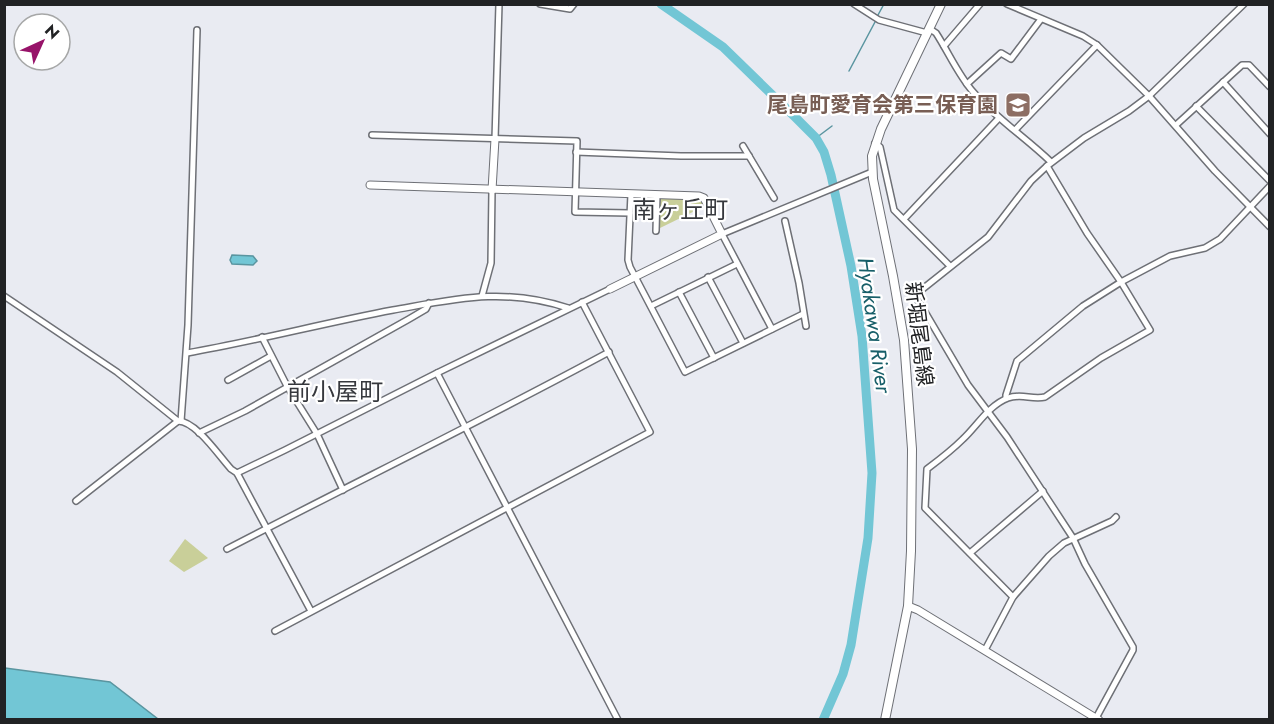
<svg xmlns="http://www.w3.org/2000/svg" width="1274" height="724" viewBox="0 0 1274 724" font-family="Jost,'Noto Sans JP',sans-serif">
	<rect width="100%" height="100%" fill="#e9ebf2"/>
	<!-- green -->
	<g fill="#c9cf99">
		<polygon points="660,198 698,199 701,200 703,205 703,207 660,228 657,226"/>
		<polygon points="185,539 208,558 184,572 169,561"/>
	</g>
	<!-- water -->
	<g fill="#72c6d5" stroke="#5a95a0" stroke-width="1.5">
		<polygon points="232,255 253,256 257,261 253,265 232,264 230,260"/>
		<polygon points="5,668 110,682 158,719 5,719"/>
	</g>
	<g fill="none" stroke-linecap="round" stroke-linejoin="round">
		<!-- stream -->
		<g stroke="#5a95a0" stroke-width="1.5">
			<polyline points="878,15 884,4"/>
			<polyline points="849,71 875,22"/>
			<polyline points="865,104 870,98"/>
			<polyline points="816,138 832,126"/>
		</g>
		<!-- river -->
		<polyline stroke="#72c6d5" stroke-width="9" points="661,4 723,47 795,117 816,138 824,152 831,175 851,266 862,336 872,473 868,538 851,645 843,674 823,720"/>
		<defs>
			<g id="minor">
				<polyline points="540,4 570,9 574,4"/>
				<polyline points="854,4 879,20 927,33"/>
				<polyline points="1007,4 1083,36 1097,45 1149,96 1215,171 1270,227"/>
				<path d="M 930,29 L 936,33 C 949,53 958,75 974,93 C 997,119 1026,138 1051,162"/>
				<polyline points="944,46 980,4"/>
				<polyline points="1223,82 1270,134"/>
				<polyline points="967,84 1001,53 1011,59 1041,19"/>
				<polyline points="1196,106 1270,181"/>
				<polyline points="1176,125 1242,65 1249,65 1270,87"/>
				<polyline points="1015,130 1097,45"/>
				<polyline points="372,135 577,141 575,212 630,213"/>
				<polyline points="495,139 499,4"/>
				<polyline points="875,143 880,147 894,210 950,266"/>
				<polyline points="743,146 774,198"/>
				<polyline points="576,152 681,156 749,156"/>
				<polyline points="631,194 628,260 630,267 685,372 803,314"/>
				<polyline points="904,219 999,118"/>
				<polyline points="785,221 799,283 806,326"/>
				<polyline points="656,231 657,195"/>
				<polyline points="708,277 743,343"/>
				<polyline points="679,292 714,358"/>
				<polyline points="4,296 117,372 178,421"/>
				<polyline points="482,296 491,263 492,190"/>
				<polyline points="651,306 737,264"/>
				<polyline points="772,329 722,234 872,172"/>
				<polyline points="262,337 287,386 317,434 343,490"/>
				<path d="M 187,353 C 256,341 324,323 393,310 C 456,299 504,287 568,308"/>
				<polyline points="437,373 618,720"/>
				<polyline points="228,380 271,356"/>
				<polyline points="1006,398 1006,395 1017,361 1083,306 1121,282 1170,256 1205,248 1220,239 1270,186"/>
				<polyline points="181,421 188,325 197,30"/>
				<polyline points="199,433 245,411 409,319 426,309 429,303"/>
				<polyline points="237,473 285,450 437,373 610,289"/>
				<path d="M 76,501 L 178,421 C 196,421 219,456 231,469 L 237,473 L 311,611"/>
				<path d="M 227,549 C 354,483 483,420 609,352"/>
				<polyline points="970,553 1043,491"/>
				<path d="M 1013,597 L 925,508 L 927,469 C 939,460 952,450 963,439 C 977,426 989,405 1008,398 C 1021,393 1032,400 1045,397 L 1101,358 L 1150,330 L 1121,282 L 1087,233 L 1047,166"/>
				<polyline points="275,631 650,432 582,302"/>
				<polyline points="985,650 1013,597 1049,556 1064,543 1112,521 1116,517"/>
				<polyline points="1096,718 1133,650 1133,647 1085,564 1073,538 1007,437 968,385 915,295 988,237 1031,181 1047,166 1084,138 1129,111 1149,96 1244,4"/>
			</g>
			<g id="tertiary">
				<polyline points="370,185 699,196 704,198 722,234 610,289"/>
				<polyline points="492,190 495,139"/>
				<polyline points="908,606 918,610 1099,720"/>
			</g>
			<polyline id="secondary" points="885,720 908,606 911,551 912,449 904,340 893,276 873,179 872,156 881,129 941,4"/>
		</defs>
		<!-- minor casing -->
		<use href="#minor" stroke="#6e7076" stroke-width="8"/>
		<!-- tertiary casing -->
		<use href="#tertiary" stroke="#6e7076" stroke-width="9"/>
		<!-- secondary casing -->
		<use href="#secondary" stroke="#6e7076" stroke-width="10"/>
		<!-- minor -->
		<use href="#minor" stroke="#fff" stroke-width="5"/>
		<!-- tertiary -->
		<use href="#tertiary" stroke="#fff" stroke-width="7"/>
		<!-- secondary -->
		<use href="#secondary" stroke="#fff" stroke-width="8"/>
	</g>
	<!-- icons -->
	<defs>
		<symbol id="school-square" viewBox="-11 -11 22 22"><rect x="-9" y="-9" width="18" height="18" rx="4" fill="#8d6e63" stroke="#fff"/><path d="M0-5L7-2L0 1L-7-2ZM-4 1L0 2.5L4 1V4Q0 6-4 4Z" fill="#fff"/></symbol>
	</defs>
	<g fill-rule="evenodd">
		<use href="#school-square" x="1003" y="90" width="30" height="30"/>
	</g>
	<g text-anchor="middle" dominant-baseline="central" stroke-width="4.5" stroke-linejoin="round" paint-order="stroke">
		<!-- education labels -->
		<g font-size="21" font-weight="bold" fill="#785e54" stroke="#fff" text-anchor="end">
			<text x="998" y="105">尾島町愛育会第三保育園</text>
		</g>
		<!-- street labels -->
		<g font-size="21" fill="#212224" stroke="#fff">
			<text transform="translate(919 334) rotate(83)">新堀尾島線</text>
		</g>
		<!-- water labels -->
		<g font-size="22" font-style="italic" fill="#185f69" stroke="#fff">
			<text transform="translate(875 325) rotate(82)">Hyakawa River</text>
		</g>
		<!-- quarter labels -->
		<g font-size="24" fill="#36383d" stroke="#fff">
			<text x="680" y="209">南ヶ丘町</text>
			<text x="335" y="391">前小屋町</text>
		</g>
	</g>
	<!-- border -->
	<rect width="1274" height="724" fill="none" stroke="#212224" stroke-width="12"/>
	<!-- north arrow -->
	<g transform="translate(42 42) rotate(45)"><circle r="28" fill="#ffffff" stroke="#a6a7a7" stroke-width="1.5"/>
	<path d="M0-4.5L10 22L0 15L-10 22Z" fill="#971369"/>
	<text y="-9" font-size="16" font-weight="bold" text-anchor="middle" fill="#212224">N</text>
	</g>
</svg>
